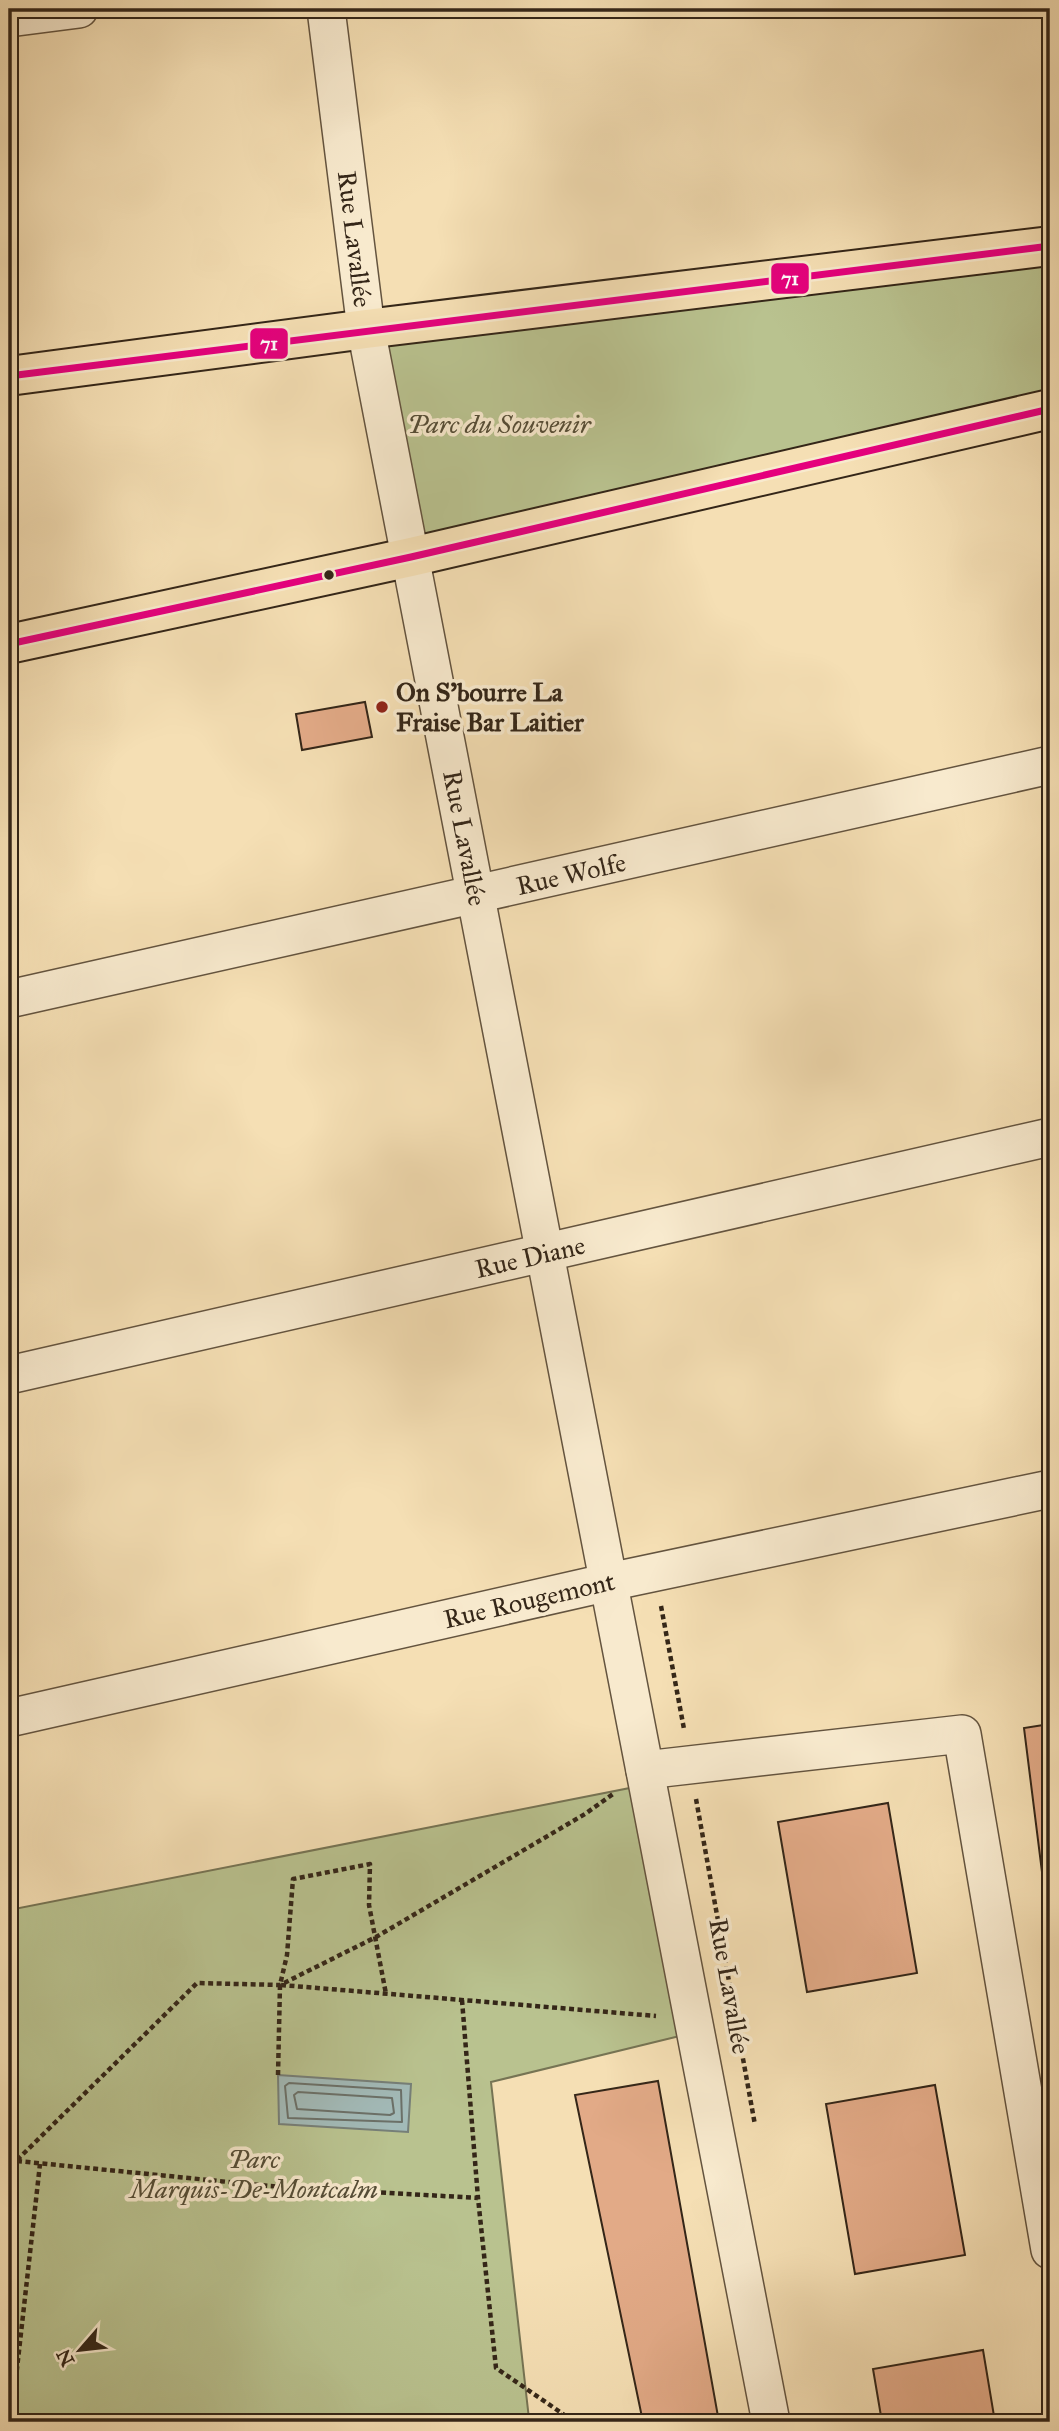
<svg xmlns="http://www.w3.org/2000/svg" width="1059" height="2431" viewBox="0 0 1059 2431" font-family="'IM FELL Great Primer',serif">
	<rect width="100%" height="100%" fill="#f5dfb4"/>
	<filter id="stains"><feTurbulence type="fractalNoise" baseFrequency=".00286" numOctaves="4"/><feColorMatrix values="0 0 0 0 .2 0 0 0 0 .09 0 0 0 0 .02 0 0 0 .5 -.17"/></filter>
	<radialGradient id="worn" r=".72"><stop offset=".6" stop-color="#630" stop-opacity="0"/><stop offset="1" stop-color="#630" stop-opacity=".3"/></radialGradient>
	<!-- green -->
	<g fill="#b9c28f" stroke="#767454" stroke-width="2">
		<polygon points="1050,246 1050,409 411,557 366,329"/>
		<polygon points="635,1787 696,2032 491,2082 529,2419 514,2422 9,2422 9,1910"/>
	</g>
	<!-- water -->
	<polygon fill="#a2bab8" stroke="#767f78" stroke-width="2" points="278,2075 411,2084 408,2132 279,2124"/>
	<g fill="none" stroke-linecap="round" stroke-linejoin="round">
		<!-- shore -->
		<g stroke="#6b7068" stroke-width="2">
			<polygon points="289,2083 401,2090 402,2122 288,2118 285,2086"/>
			<polygon points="298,2092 392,2098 394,2113 390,2115 297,2109 294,2095"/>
		</g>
	</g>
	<!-- building -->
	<g fill="#e2aa87" stroke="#342618" stroke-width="2">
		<polygon points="365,702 372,737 302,750 296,714"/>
		<polygon points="1050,1724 1050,1936 1024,1728"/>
		<polygon points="888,1803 917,1973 807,1992 778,1822"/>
		<polygon points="658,2081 719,2422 643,2422 575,2095"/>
		<polygon points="935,2085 965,2255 855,2274 826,2104"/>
		<polygon points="983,2350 995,2422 882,2422 873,2369"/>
	</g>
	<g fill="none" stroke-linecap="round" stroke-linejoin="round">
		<defs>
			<g id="minor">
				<polyline points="326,9 366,329 771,2422"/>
				<polyline points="9,18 79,9"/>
				<polyline points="9,999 1050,765"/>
				<polyline points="9,1375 1050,1137"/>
				<polyline points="9,1718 609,1582 1050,1489"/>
				<polyline points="645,1770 962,1734 1050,2250"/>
			</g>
			<g id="major">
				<polyline points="9,376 366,329 1050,246"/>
				<polyline points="9,644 411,557 1050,409"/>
			</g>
		</defs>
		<!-- minor casing -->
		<use href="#minor" stroke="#64543f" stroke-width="40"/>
		<!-- major casing -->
		<use href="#major" stroke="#342618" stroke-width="42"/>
		<!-- path -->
		<g stroke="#342618" stroke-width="4.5" stroke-dasharray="5 3.5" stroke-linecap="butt">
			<polyline points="661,1606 684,1729"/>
			<polyline points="696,1799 755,2125"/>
			<polyline points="281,1985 656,2016"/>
			<polyline points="462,2000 478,2198"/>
			<polyline points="278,2075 280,1985 287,1955 293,1879 370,1864 369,1905 386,1994"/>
			<polyline points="9,2161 16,2161 197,1983 280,1985 376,1937 585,1814 613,1794"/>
			<polyline points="17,2161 269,2186 478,2198 496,2368 563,2414 555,2422"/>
			<polyline points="11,2422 40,2164"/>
		</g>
		<!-- minor -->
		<use href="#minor" stroke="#f8eace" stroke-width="37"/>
		<!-- major -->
		<use href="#major" stroke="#f5dfb4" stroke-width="38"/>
		<defs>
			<g id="bus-1">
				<polyline points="9,376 1050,246"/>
				<polyline points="9,644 411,557 1050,409"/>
			</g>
		</defs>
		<!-- bus-1 casing -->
		<use href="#bus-1" stroke="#f8eace" stroke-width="12"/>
		<!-- bus-1 -->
		<use href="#bus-1" stroke="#e5007d" stroke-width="7"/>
	</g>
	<!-- markers -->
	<circle fill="#342618" stroke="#f8eace" stroke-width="2.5" cx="329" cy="575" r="6"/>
	<circle fill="#8f2418" stroke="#f8eace" stroke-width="2.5" cx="382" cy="707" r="7"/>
	<g text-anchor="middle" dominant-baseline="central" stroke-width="7" stroke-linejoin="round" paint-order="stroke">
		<!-- street labels -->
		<g font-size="26" fill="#342618" stroke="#f8eace">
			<text transform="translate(355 239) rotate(83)">Rue Lavallée</text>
			<text transform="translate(465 838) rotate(79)">Rue Lavallée</text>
			<text transform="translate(571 874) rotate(-13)">Rue Wolfe</text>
			<text transform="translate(530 1257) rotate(-13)">Rue Diane</text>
			<text transform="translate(529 1600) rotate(-13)">Rue Rougemont</text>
			<text transform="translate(730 1986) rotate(80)">Rue Lavallée</text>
		</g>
		<!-- park labels -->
		<g font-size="26" font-style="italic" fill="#554d36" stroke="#f8eace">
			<text x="499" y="424">Parc du Souvenir</text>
			<text x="254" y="2159">Parc<tspan x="254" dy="30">Marquis-De-Montcalm</tspan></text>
		</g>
		<!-- poi labels -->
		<g font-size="26" font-weight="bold" fill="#342618" stroke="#f8eace" text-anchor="start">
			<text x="396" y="692">On S'bourre La<tspan x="396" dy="30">Fraise Bar Laitier</tspan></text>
		</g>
	</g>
	<g stroke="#f8eace" stroke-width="2.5">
		<rect x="770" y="262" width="40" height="33" rx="7" fill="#e5007d"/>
		<rect x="249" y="327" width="40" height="33" rx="7" fill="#e5007d"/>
	</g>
	<g font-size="19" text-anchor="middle" font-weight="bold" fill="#fff">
		<text x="790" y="285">71</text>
		<text x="269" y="350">71</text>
	</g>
	<!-- margin -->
	<rect width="1059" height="2431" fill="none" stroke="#f5dfb4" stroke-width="35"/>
	<rect x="10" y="10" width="1038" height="2410" fill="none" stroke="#342618" stroke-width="3.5"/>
	<rect x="18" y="18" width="1024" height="2396" fill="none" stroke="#342618" stroke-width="2"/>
	<!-- north arrow -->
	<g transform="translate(80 2350) rotate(242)" stroke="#f8eace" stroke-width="5" paint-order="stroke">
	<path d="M0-5L12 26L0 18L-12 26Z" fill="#342618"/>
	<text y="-10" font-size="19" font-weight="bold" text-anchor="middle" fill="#342618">N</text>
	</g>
	<rect width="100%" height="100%" filter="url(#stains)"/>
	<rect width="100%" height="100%" fill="url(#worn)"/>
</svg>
